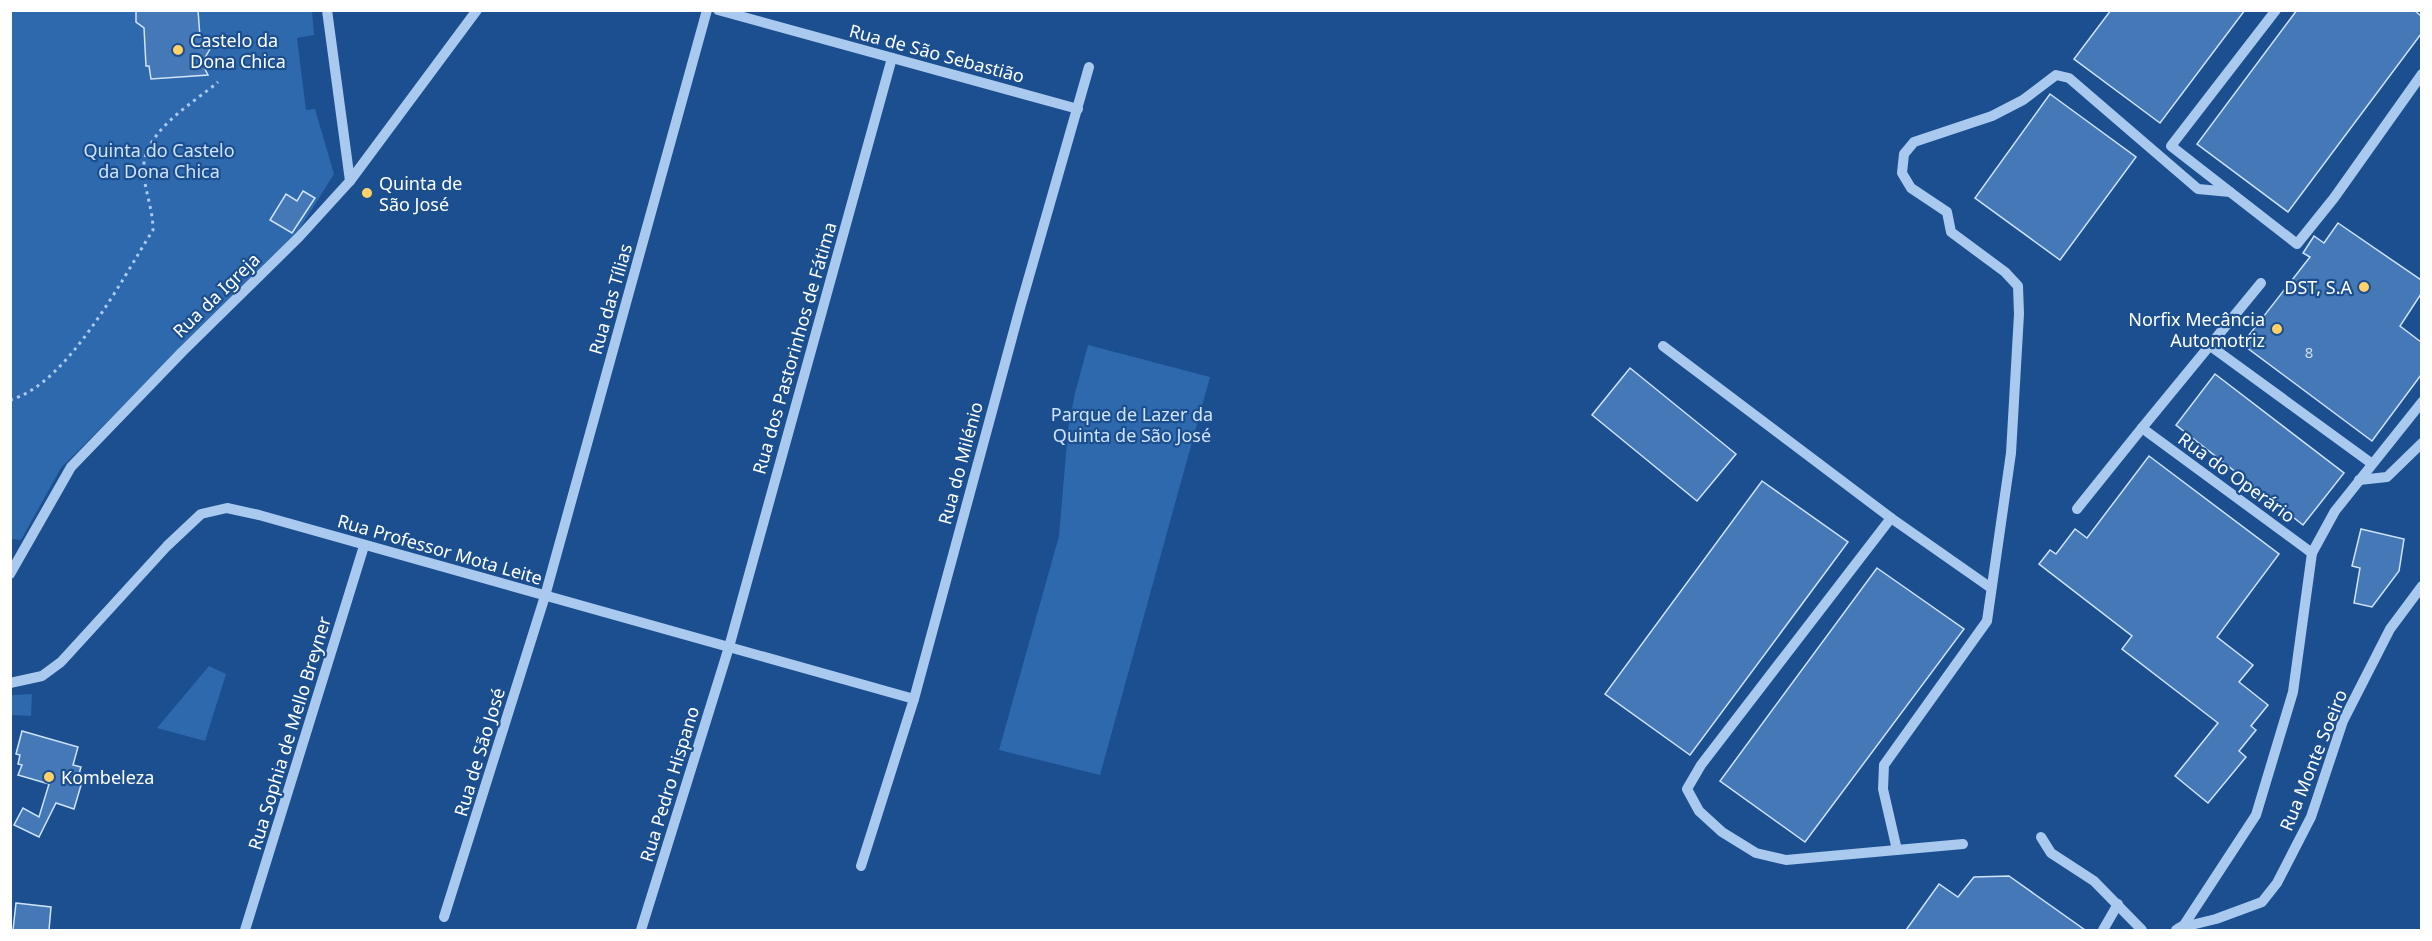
<svg xmlns="http://www.w3.org/2000/svg" width="2432" height="941" viewBox="0 0 2432 941" font-family="'Noto Sans',sans-serif">
	<rect width="100%" height="100%" fill="#1b4f8f"/>
	<!-- green -->
	<g fill="#2e69ad">
		<polygon points="10,11 312,11 314,35 297,38 306,110 315,109 334,174 299,230 61,468 21,540 10,539"/>
		<polygon points="1088,345 1210,377 1100,775 999,750 1059,536 1068,430 1075,393"/>
		<polygon points="209,666 226,674 205,741 157,728"/>
		<polygon points="32,694 31,716 11,715 11,695"/>
	</g>
	<!-- building -->
	<g fill="#4478b7" stroke="#cfe3fa" stroke-width="1.5">
		<polygon points="136,10 198,10 200,37 208,43 210,49 202,63 208,75 151,79 149,66 146,66 144,28 136,22"/>
		<polygon points="2111,10 2245,10 2160,123 2074,59"/>
		<polygon points="2297,10 2414,10 2421,16 2421,34 2288,212 2197,144"/>
		<polygon points="2050,94 2136,157 2060,260 1975,198"/>
		<polygon points="303,191 315,198 292,233 270,220 286,194 297,201"/>
		<polygon points="2338,223 2421,280 2421,294 2400,326 2421,342 2421,375 2372,441 2242,344 2310,257 2303,253 2314,236 2324,243"/>
		<polygon points="1630,368 1736,454 1697,501 1592,415"/>
		<polygon points="2215,374 2344,473 2303,525 2176,425"/>
		<polygon points="2149,456 2279,554 2217,637 2253,665 2239,682 2268,705 2251,726 2256,730 2239,751 2246,757 2208,803 2175,776 2218,723 2122,649 2132,636 2039,564 2050,550 2056,554 2075,529 2087,538"/>
		<polygon points="1762,481 1848,542 1690,755 1605,694"/>
		<polygon points="2361,529 2404,539 2399,571 2372,607 2354,603 2360,568 2352,566"/>
		<polygon points="1877,568 1964,629 1805,842 1720,781"/>
		<polygon points="22,731 78,747 73,765 81,767 79,774 84,775 74,809 56,803 39,837 14,825 23,808 39,817 49,784 18,775 22,765 18,764 20,755 16,754"/>
		<polygon points="2009,876 2085,930 1906,930 1939,884 1958,897 1974,877"/>
		<polygon points="16,903 51,907 49,930 13,930"/>
	</g>
	<g fill="none" stroke-linecap="round" stroke-linejoin="round">
		<!-- path -->
		<path stroke="#a9c9ee" stroke-width="3" stroke-dasharray="3 4.5" stroke-linecap="butt" d="M 10,400 C 68,384 122,279 153,230 C 153,211 146,194 144,176 C 138,134 191,105 218,82"/>
		<!-- minor -->
		<g stroke="#a9c9ee" stroke-width="10">
			<polyline points="718,10 1078,109"/>
			<polyline points="2276,10 2171,146 2297,244 2334,198 2422,74"/>
			<polyline points="350,181 477,10"/>
			<polyline points="2261,283 2142,428 2312,553"/>
			<polyline points="2209,345 2371,463"/>
			<polyline points="1663,346 1891,518 1991,588"/>
			<polyline points="2359,480 2387,477 2422,443"/>
			<polyline points="2077,509 2142,428"/>
			<polyline points="1891,518 1701,765 1687,789 1699,811 1722,832 1756,853 1786,860 1963,844"/>
			<polyline points="10,574 71,467 182,352 299,237 350,181 327,10"/>
			<polyline points="10,683 42,676 61,662 167,546 201,514 227,508 259,515 914,699"/>
			<polyline points="2041,837 2051,853 2094,881 2142,930"/>
			<polyline points="1897,850 1883,789 1884,765 1987,621 2011,453 2019,314 2018,286 2005,272 1951,232 1947,212 1911,188 1902,173 1904,154 1914,142 1992,116 2023,100 2056,75 2069,78 2198,189 2230,192"/>
			<polyline points="861,866 914,699 1020,308 1089,67"/>
			<polyline points="444,917 545,596 707,10"/>
			<polyline points="2179,928 2216,919 2262,902 2277,883 2311,817 2343,721 2390,629 2422,586"/>
			<polyline points="245,930 364,546"/>
			<polyline points="641,930 729,647 892,58"/>
			<polyline points="2103,930 2118,904"/>
			<polyline points="2176,930 2184,925 2256,815 2293,692 2312,553 2335,511 2422,402"/>
		</g>
	</g>
	<!-- markers -->
	<g fill="#ffd166" stroke="#1b4f8f" stroke-width="2">
		<circle cx="178" cy="50" r="6"/>
		<circle cx="367" cy="193" r="6"/>
		<circle cx="2364" cy="287" r="6"/>
		<circle cx="2277" cy="329" r="6"/>
		<circle cx="49" cy="777" r="6"/>
	</g>
	<g text-anchor="middle" dominant-baseline="central" stroke-width="4.5" stroke-linejoin="round" paint-order="stroke">
		<!-- number labels -->
		<g font-size="15" fill="#d0dded">
			<text x="2309" y="352">8</text>
		</g>
		<!-- poi labels -->
		<g font-size="18" fill="#fff" stroke="#1b4f8f" text-anchor="start">
			<text x="190" y="40">Castelo da<tspan x="190" dy="21">Dona Chica</tspan></text>
			<text x="379" y="183">Quinta de<tspan x="379" dy="21">São José</tspan></text>
			<text x="2352" y="287" text-anchor="end">DST, S.A</text>
			<text x="2265" y="319" text-anchor="end">Norfix Mecância<tspan x="2265" dy="21">Automotriz</tspan></text>
			<text x="61" y="777">Kombeleza</text>
		</g>
		<!-- street labels -->
		<g font-size="18" fill="#fff" stroke="#1b4f8f">
			<text transform="translate(937 53) rotate(15)">Rua de São Sebastião</text>
			<text transform="translate(216 295) rotate(-44)">Rua da Igreja</text>
			<text transform="translate(610 299) rotate(-74)">Rua das Tílias</text>
			<text transform="translate(794 348) rotate(-74)">Rua dos Pastorinhos de Fátima</text>
			<text transform="translate(960 463) rotate(-75)">Rua do Milénio</text>
			<text transform="translate(2237 477) rotate(36)">Rua do Operário</text>
			<text transform="translate(440 549) rotate(16)">Rua Professor Mota Leite</text>
			<text transform="translate(289 733) rotate(-73)">Rua Sophia de Mello Breyner</text>
			<text transform="translate(479 752) rotate(-73)">Rua de São José</text>
			<text transform="translate(2313 760) rotate(-68)">Rua Monte Soeiro</text>
			<text transform="translate(669 784) rotate(-73)">Rua Pedro Hispano</text>
		</g>
		<!-- park labels -->
		<g font-size="18" fill="#cfe3fa" stroke="#1b4f8f">
			<text x="159" y="150">Quinta do Castelo<tspan x="159" dy="21">da Dona Chica</tspan></text>
			<text x="1132" y="414">Parque de Lazer da<tspan x="1132" dy="21">Quinta de São José</tspan></text>
		</g>
	</g>
	<!-- border -->
	<rect width="2432" height="941" fill="none" stroke="#ffffff" stroke-width="24"/>
</svg>
